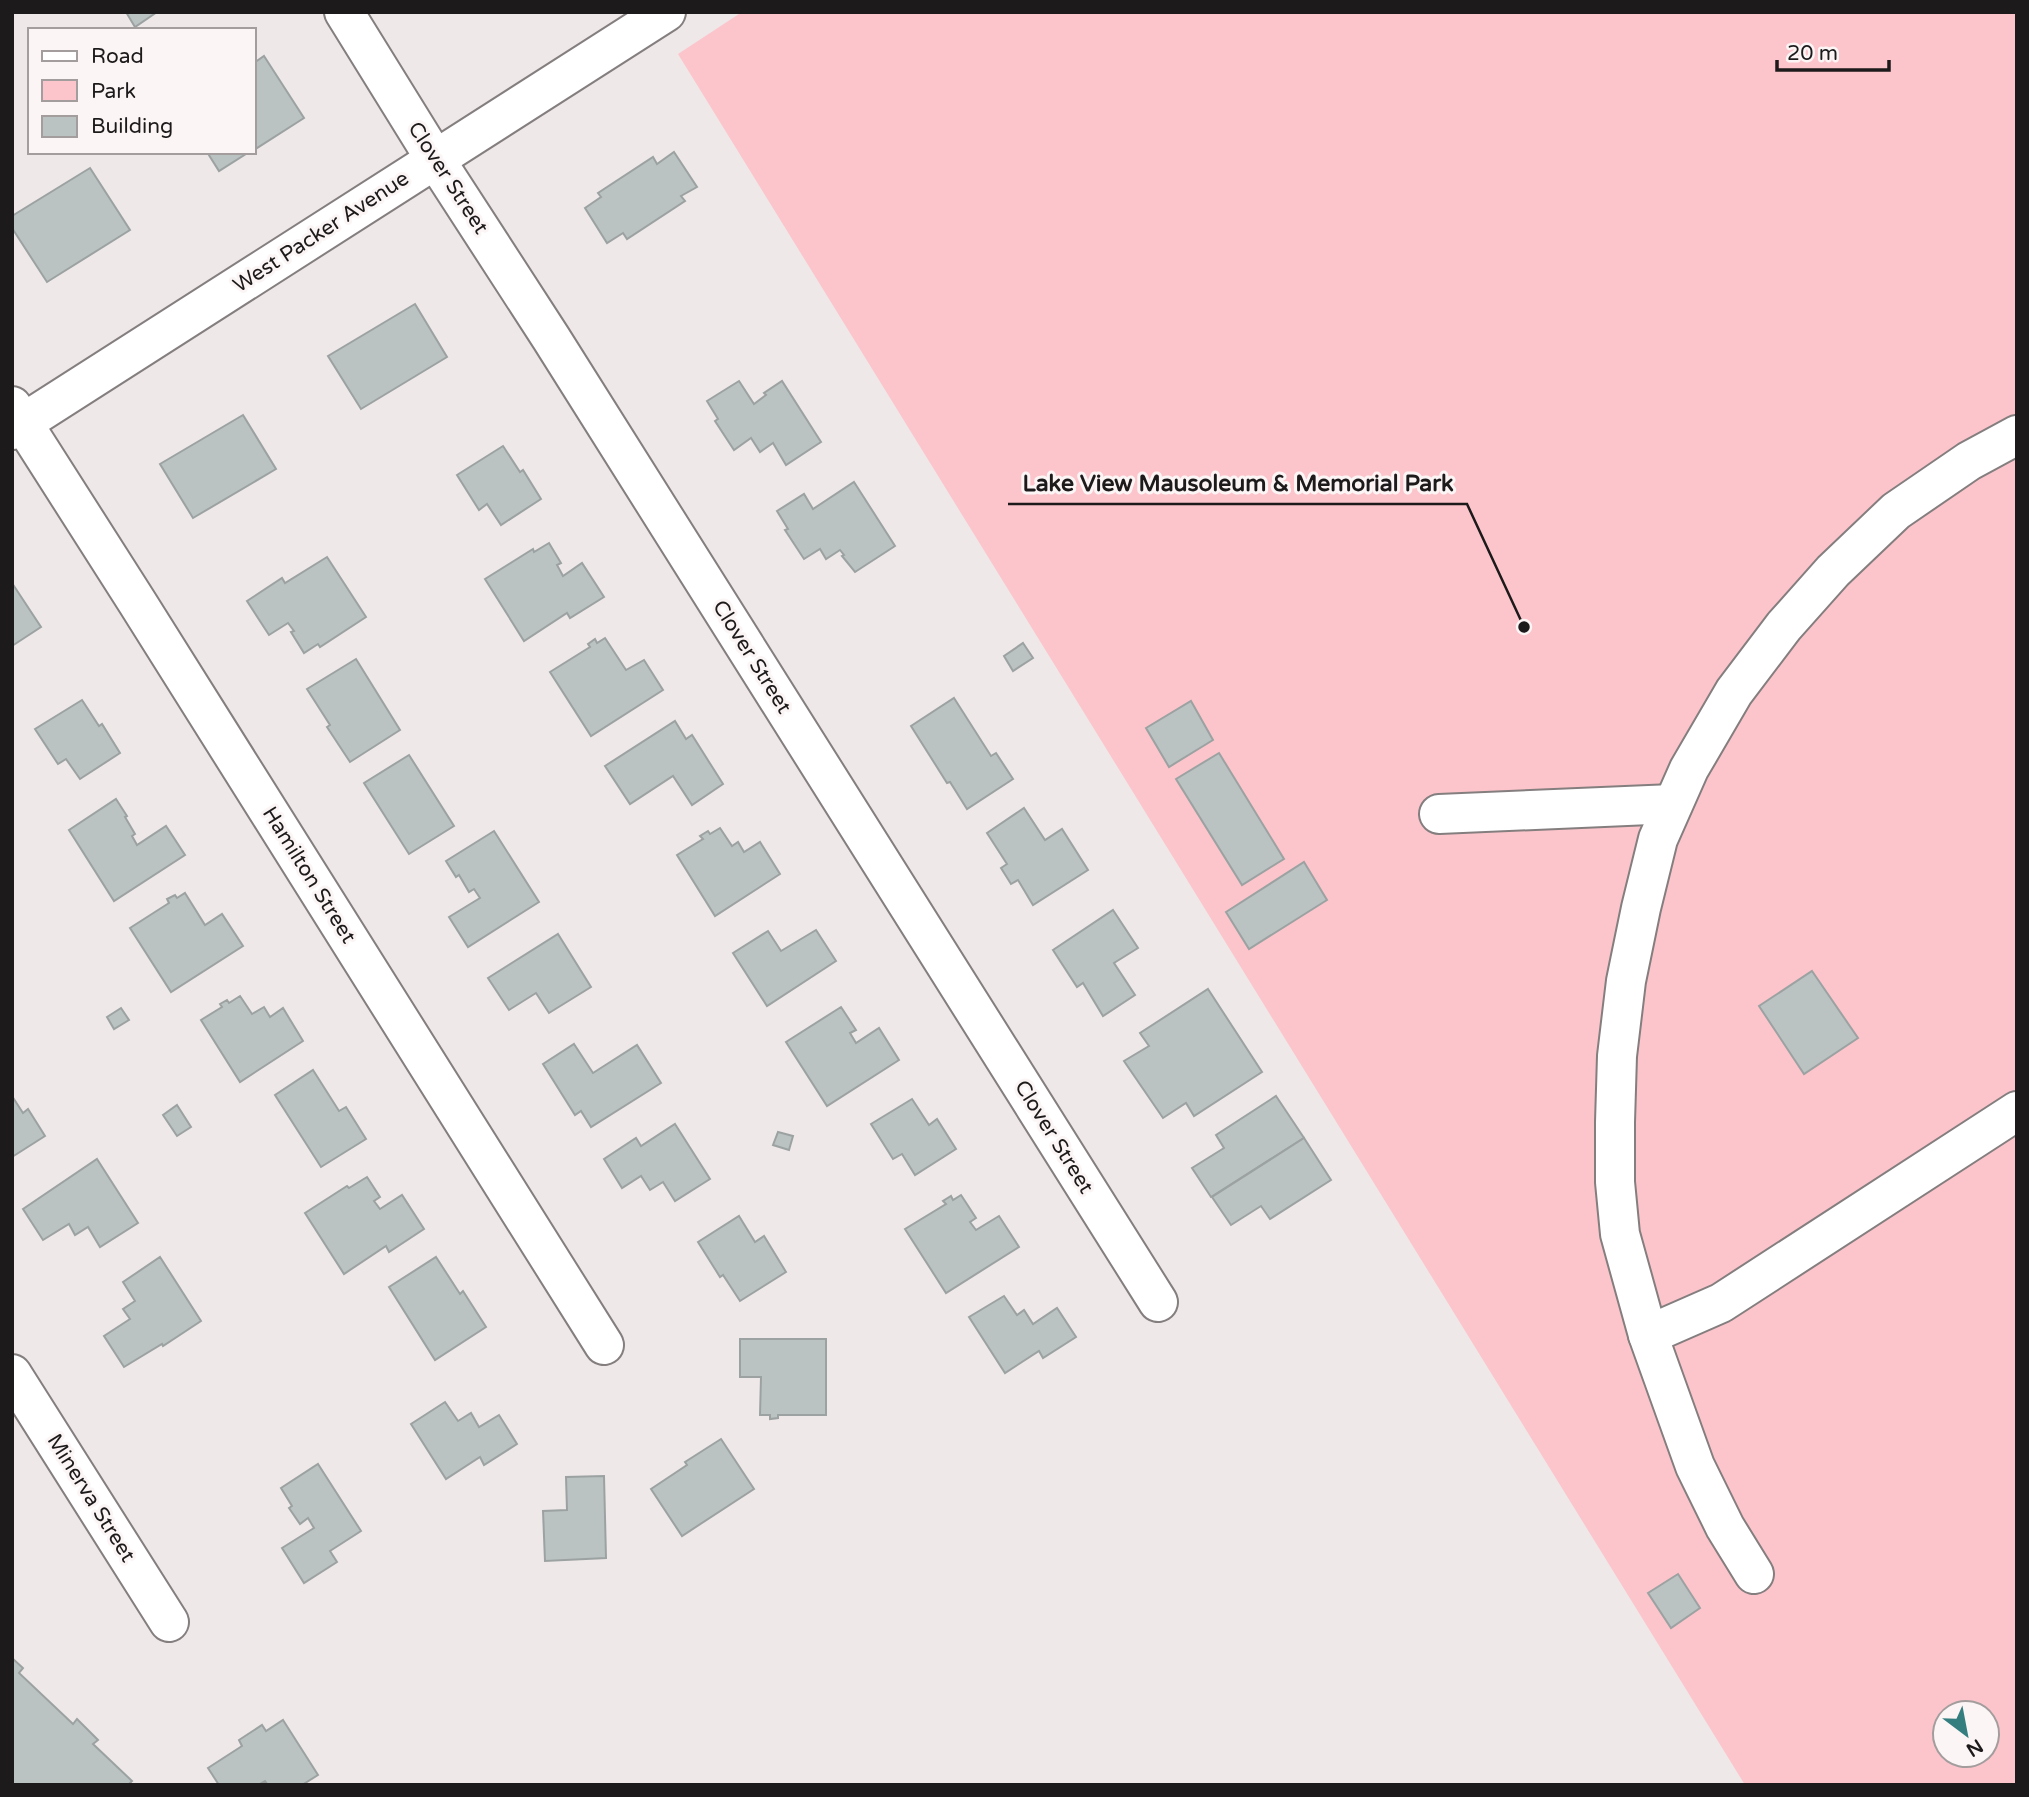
<svg xmlns="http://www.w3.org/2000/svg" width="2029" height="1797" viewBox="0 0 2029 1797" font-family="'Varela Round',sans-serif">
	<rect width="100%" height="100%" fill="#eee8e8"/>
	<!-- green -->
	<path fill="#fcc5cb" fill-rule="evenodd" d="M 742,12 L 2017,12 L 2017,1785 L 1745,1785 L 678,54 ZM 1945,1713 L 1987,1713 L 1987,1755 L 1945,1755 Z"/>
	<!-- building -->
	<g fill="#bbc2c2" stroke="#9ca2a2" stroke-width="2">
		<polygon points="126,12 157,12 135,27"/>
		<polygon points="264,56 304,118 254,150 254,63"/>
		<polygon points="207,152 249,152 219,171"/>
		<polygon points="674,152 697,187 681,196 685,201 627,239 623,233 607,243 585,208 601,197 598,193 653,157 657,164"/>
		<polygon points="90,168 130,230 47,282 12,228 12,216"/>
		<polygon points="415,304 447,357 361,409 328,356"/>
		<polygon points="739,381 754,404 766,395 764,393 782,381 821,442 786,465 773,443 760,452 751,438 734,450 715,421 718,419 707,401"/>
		<polygon points="243,415 276,469 193,518 160,464"/>
		<polygon points="503,446 520,472 523,470 541,499 501,525 487,504 479,510 457,475"/>
		<polygon points="854,482 895,546 855,572 842,556 844,555 840,550 826,559 820,549 804,559 785,530 788,529 777,511 804,494 813,509"/>
		<polygon points="549,543 561,563 557,565 563,576 582,563 604,597 570,618 567,613 524,641 485,579 533,549 534,552"/>
		<polygon points="327,557 366,617 320,647 318,644 304,653 291,632 294,631 288,623 269,635 247,601 282,578 285,583"/>
		<polygon points="12,583 41,627 12,646"/>
		<polygon points="605,638 626,670 644,660 663,690 591,736 550,672 590,647 588,644 595,639 597,643"/>
		<polygon points="1023,643 1033,658 1013,671 1004,656"/>
		<polygon points="356,659 400,730 350,762 327,727 330,725 307,689"/>
		<polygon points="954,698 991,756 996,753 1013,779 967,809 950,782 947,783 911,726"/>
		<polygon points="82,700 99,726 102,724 120,753 80,779 66,759 58,764 35,729"/>
		<polygon points="1191,701 1213,740 1169,767 1146,728"/>
		<polygon points="675,721 686,739 692,735 723,784 692,805 673,776 630,804 605,766"/>
		<polygon points="1219,753 1284,859 1242,885 1176,779"/>
		<polygon points="409,755 454,826 409,854 364,783"/>
		<polygon points="116,799 127,816 125,817 135,834 132,836 137,845 166,826 185,855 114,901 69,830"/>
		<polygon points="1024,808 1045,840 1062,829 1088,870 1033,905 1018,880 1011,884 1001,868 1007,864 987,833"/>
		<polygon points="720,828 732,846 738,842 744,852 760,842 780,874 715,916 677,855 703,839 700,836 708,831 710,834"/>
		<polygon points="494,831 539,902 468,947 449,917 480,898 474,889 469,892 459,875 456,877 446,861"/>
		<polygon points="1304,862 1327,900 1249,949 1226,912"/>
		<polygon points="185,893 205,925 222,914 243,946 171,992 130,928 169,903 167,899 175,895 177,898"/>
		<polygon points="1113,910 1138,948 1114,963 1135,995 1103,1016 1083,983 1077,987 1053,950"/>
		<polygon points="816,930 836,961 767,1006 733,953 768,931 781,951"/>
		<polygon points="558,934 591,987 549,1013 536,993 509,1010 488,978"/>
		<polygon points="1812,971 1858,1038 1804,1074 1759,1006"/>
		<polygon points="1208,989 1262,1072 1194,1116 1186,1103 1163,1118 1124,1061 1149,1046 1140,1033"/>
		<polygon points="240,996 252,1014 264,1007 270,1017 283,1008 303,1041 240,1082 201,1020 222,1007 220,1004 227,1000 229,1003"/>
		<polygon points="841,1007 856,1030 850,1033 856,1043 879,1028 899,1060 827,1106 786,1042"/>
		<polygon points="121,1008 129,1020 114,1029 107,1017"/>
		<polygon points="574,1044 593,1073 637,1045 661,1083 591,1127 581,1111 575,1115 543,1064"/>
		<polygon points="313,1070 339,1111 346,1107 366,1139 321,1167 275,1095"/>
		<polygon points="12,1096 23,1113 28,1109 45,1136 12,1157"/>
		<polygon points="1276,1096 1304,1138 1211,1197 1192,1168 1224,1148 1216,1135"/>
		<polygon points="912,1099 929,1125 937,1119 956,1149 915,1175 902,1154 893,1159 871,1124"/>
		<polygon points="177,1105 191,1127 177,1136 163,1115"/>
		<polygon points="675,1124 710,1179 675,1201 663,1182 650,1190 641,1176 622,1188 604,1159 636,1138 641,1146"/>
		<polygon points="778,1132 793,1136 789,1150 773,1145"/>
		<polygon points="1304,1138 1331,1180 1270,1219 1261,1206 1231,1225 1212,1197"/>
		<polygon points="97,1159 138,1223 100,1247 88,1227 75,1235 69,1224 43,1240 23,1209"/>
		<polygon points="367,1177 380,1197 374,1201 380,1209 402,1195 424,1229 389,1252 386,1246 344,1274 305,1213 347,1186 349,1188"/>
		<polygon points="961,1195 976,1218 970,1222 976,1230 999,1216 1019,1247 946,1293 905,1229 946,1204 943,1201 951,1196 953,1200"/>
		<polygon points="739,1216 755,1242 764,1236 786,1272 740,1301 723,1275 720,1277 698,1242"/>
		<polygon points="160,1257 201,1321 163,1346 162,1344 124,1367 104,1336 130,1319 123,1309 135,1301 123,1282"/>
		<polygon points="436,1257 460,1294 463,1291 486,1327 435,1360 389,1287"/>
		<polygon points="1004,1296 1017,1315 1024,1310 1033,1324 1057,1308 1076,1337 1043,1358 1039,1351 1005,1373 969,1317"/>
		<polygon points="740,1339 826,1339 826,1415 778,1415 778,1418 770,1419 770,1415 760,1415 761,1377 740,1377"/>
		<polygon points="445,1402 458,1421 471,1413 479,1427 499,1415 517,1444 484,1465 480,1457 446,1479 411,1424"/>
		<polygon points="721,1439 754,1489 682,1536 651,1489 687,1465 685,1462"/>
		<polygon points="318,1464 361,1531 330,1551 337,1562 304,1583 282,1548 314,1528 308,1518 300,1524 289,1508 292,1506 281,1488"/>
		<polygon points="604,1476 606,1558 545,1561 543,1511 567,1510 566,1477"/>
		<polygon points="1678,1574 1700,1608 1671,1628 1648,1593"/>
		<polygon points="12,1658 23,1668 19,1673 73,1724 77,1719 98,1740 93,1744 132,1781 128,1785 12,1785"/>
		<polygon points="283,1720 318,1775 302,1785 268,1785 265,1781 258,1785 219,1785 208,1768 242,1746 239,1740 262,1725 266,1731"/>
	</g>
	<g fill="none" stroke-linecap="round" stroke-linejoin="round">
		<defs>
			<g id="minor">
				<polyline points="344,12 435,159 551,338 1158,1302"/>
				<polyline points="12,406 137,602 604,1345"/>
				<polyline points="12,430 666,12"/>
				<polyline points="1439,814 1673,804"/>
				<polyline points="1648,1335 1620,1234 1615,1182 1615,1122 1617,1056 1626,981 1641,908 1658,839 1689,769 1734,692 1784,626 1833,571 1896,511 1969,461 2017,435"/>
				<polyline points="12,1374 169,1622"/>
				<polyline points="1754,1574 1725,1527 1695,1466 1648,1335 1721,1303 2017,1111"/>
			</g>
		</defs>
		<!-- minor casing -->
		<use href="#minor" stroke="#847e7f" stroke-width="42"/>
		<!-- minor -->
		<use href="#minor" stroke="#fff" stroke-width="38"/>
	</g>
	<g text-anchor="middle" dominant-baseline="central" stroke-width="6" stroke-linejoin="round" paint-order="stroke">
		<!-- street labels -->
		<g font-size="21" fill="#1d1a1b" stroke="#fcf5f5">
			<text transform="translate(448 178) rotate(57)">Clover Street</text>
			<text transform="translate(321 232) rotate(-33)">West Packer Avenue</text>
			<text transform="translate(752 657) rotate(58)">Clover Street</text>
			<text transform="translate(309 875) rotate(58)">Hamilton Street</text>
			<text transform="translate(1054 1137) rotate(58)">Clover Street</text>
			<text transform="translate(91 1498) rotate(58)">Minerva Street</text>
		</g>
	</g>
	<!-- callouts -->
	<path fill="none" stroke="#1d1a1b" stroke-width="2.5" d="M1524 627L1467 504H1008"/>
	<circle fill="#1d1a1b" stroke="#fcf5f5" stroke-width="2.5" cx="1524" cy="627" r="7"/>
	<g font-size="23" text-anchor="middle" font-weight="bold" fill="#1d1a1b" stroke="#fcf5f5" stroke-width="6" stroke-linejoin="round" paint-order="stroke">
		<text x="1238" y="491">Lake View Mausoleum &amp; Memorial Park</text>
	</g>
	<!-- border -->
	<rect width="2029" height="1797" fill="none" stroke="#1d1a1b" stroke-width="28"/>
	<!-- legend -->
	<rect x="28" y="28" width="228" height="126" fill="#fcf5f5" stroke="#a39d9e" stroke-width="2"/>
	<rect x="42" y="51" width="35" height="10" fill="#ffffff" stroke="#a39d9e" stroke-width="2"/>
	<text x="91" y="63" font-size="21" fill="#1d1a1b">Road</text>
	<rect x="42" y="80" width="35" height="21" fill="#fcc5cb" stroke="#a39d9e" stroke-width="2"/>
	<text x="91" y="98" font-size="21" fill="#1d1a1b">Park</text>
	<rect x="42" y="116" width="35" height="21" fill="#bbc2c2" stroke="#a39d9e" stroke-width="2"/>
	<text x="91" y="133" font-size="21" fill="#1d1a1b">Building</text>
	<!-- north arrow -->
	<g transform="translate(1966 1734) rotate(148)"><circle r="33" fill="#fcf5f5" stroke="#a39d9e" stroke-width="2"/>
	<path d="M0-5L12 26L0 18L-12 26Z" fill="#357e80"/>
	<text y="-10" font-size="19" font-weight="bold" text-anchor="middle" fill="#1d1a1b">N</text>
	</g>
	<!-- scale -->
	<path d="M1777 60v10h112v-10" fill="none" stroke="#1d1a1b" stroke-width="3.5"/>
	<text x="1787" y="60" font-size="21" fill="#1d1a1b" stroke="#fcf5f5" stroke-width="5" paint-order="stroke">20 m</text>
</svg>
